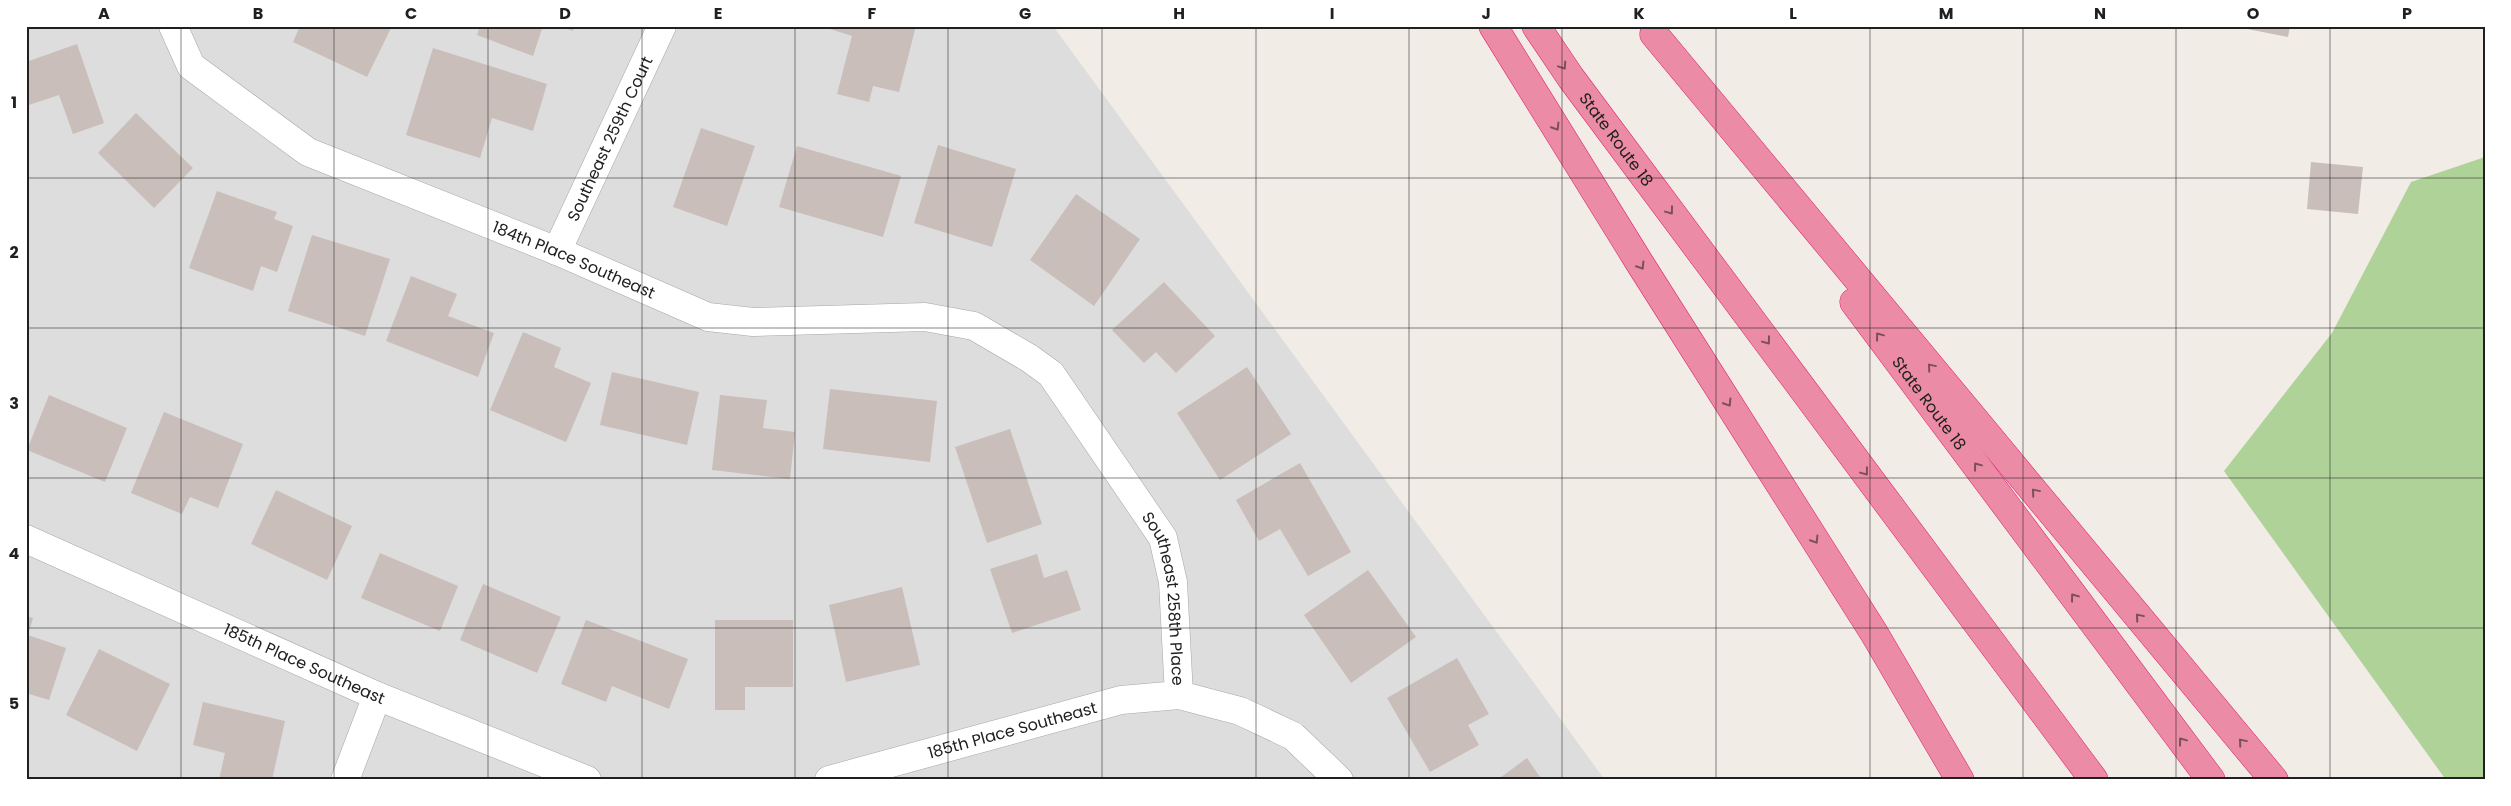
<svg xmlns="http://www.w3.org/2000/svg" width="2511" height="806" viewBox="0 0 2511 806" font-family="Poppins,sans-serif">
	<rect width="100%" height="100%" fill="#f1ece6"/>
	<!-- residential -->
	<polygon fill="#dedddd" points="26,26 1053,26 1605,780 26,780"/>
	<!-- forest -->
	<polygon fill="#afd299" points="2485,157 2485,780 2446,780 2224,471 2332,333 2411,182"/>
	<!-- building -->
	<g fill="#c9beb9">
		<polygon points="300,26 388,26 391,28 367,77 293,42"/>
		<polygon points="480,26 543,26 533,56 477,35"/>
		<polygon points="560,26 574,26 573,31"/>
		<polygon points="827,26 916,26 899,92 873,86 869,102 837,94 852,36 827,28"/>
		<polygon points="2232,26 2290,26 2288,37"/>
		<polygon points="77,44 104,123 73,134 59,95 26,106 26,62"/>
		<polygon points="433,48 547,84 533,131 492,118 480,158 406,135"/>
		<polygon points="136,113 193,168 154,208 98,153"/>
		<polygon points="701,128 755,146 727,226 673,207"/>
		<polygon points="938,145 1016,169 992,247 914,223"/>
		<polygon points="797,146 901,176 883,237 779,207"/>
		<polygon points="2311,162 2363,167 2358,214 2307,209"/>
		<polygon points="217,191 277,212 274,219 293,226 277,272 261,266 253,291 189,268"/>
		<polygon points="1076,194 1140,239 1094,306 1030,260"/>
		<polygon points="312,235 390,259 365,336 288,311"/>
		<polygon points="411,276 457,294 448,316 494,333 478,377 386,341"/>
		<polygon points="1164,282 1215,336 1176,373 1156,352 1144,363 1112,330"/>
		<polygon points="523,332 561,348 554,367 591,383 566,442 490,410"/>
		<polygon points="1247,367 1291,434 1220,480 1177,413"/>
		<polygon points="612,372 699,392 687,445 600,425"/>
		<polygon points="830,389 937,401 930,462 823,449"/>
		<polygon points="49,395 127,428 105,482 27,450"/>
		<polygon points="720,395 767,400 763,428 795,432 790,479 712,470"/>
		<polygon points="164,412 243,444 218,508 190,497 182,514 131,493"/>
		<polygon points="1010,429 1042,524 987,543 955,447"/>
		<polygon points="1300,463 1351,552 1308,576 1280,529 1259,541 1236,500"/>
		<polygon points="276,490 352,526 327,580 251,544"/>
		<polygon points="380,553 458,586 440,631 361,598"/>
		<polygon points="1037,554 1044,578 1067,570 1081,610 1012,633 990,569"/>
		<polygon points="1368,570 1416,637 1351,683 1304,615"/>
		<polygon points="483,584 561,617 537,673 460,640"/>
		<polygon points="902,587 920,665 846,682 829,605"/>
		<polygon points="26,616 33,618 28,635 66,648 49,700 26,693"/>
		<polygon points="586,620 688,659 669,709 612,686 606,702 561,684"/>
		<polygon points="715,620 793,620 793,687 745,687 745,710 715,710"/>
		<polygon points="99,649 170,684 137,751 66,715"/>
		<polygon points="1457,658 1489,714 1468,725 1479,745 1430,772 1387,698"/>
		<polygon points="203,702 285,721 272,780 219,780 225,753 193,745"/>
		<polygon points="1527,758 1542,780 1497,780"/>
	</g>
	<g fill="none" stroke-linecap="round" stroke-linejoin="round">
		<defs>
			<g id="street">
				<path id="s1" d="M 173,26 L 191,66 L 308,152 L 557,251 L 708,317 L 753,322 L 925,317 L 974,326 L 1029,358 L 1051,374 L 1163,538 L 1173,582 L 1179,695 L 1240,711 L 1293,736 L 1339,780"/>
				<path id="s2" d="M 557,251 L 662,26"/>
				<path id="s3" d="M 26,539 L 377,696 L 587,780"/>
				<polyline points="345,780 377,696"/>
				<path id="s4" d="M 829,780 L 1121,700 L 1179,695"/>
			</g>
			<g id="highway">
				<polyline points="1493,26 1639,262 1874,633 1960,780"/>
				<path id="s5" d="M 1536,26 L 1571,78 L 2094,780"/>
				<polyline points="1654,34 2274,780"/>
				<path id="s6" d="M 1854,302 L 2211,780"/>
			</g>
		</defs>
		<!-- street casing -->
		<use href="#street" stroke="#a7a7a7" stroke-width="29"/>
		<!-- highway casing -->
		<use href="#highway" stroke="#e31f76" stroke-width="29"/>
		<!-- street -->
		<use href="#street" stroke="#fff" stroke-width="28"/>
		<!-- highway -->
		<use href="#highway" stroke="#eb8ba6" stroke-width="28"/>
	</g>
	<!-- one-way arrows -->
	<defs><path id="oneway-chevron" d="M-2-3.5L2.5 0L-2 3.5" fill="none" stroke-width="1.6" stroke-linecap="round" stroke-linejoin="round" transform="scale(1.25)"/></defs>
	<g stroke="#7b505c">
		<use href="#oneway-chevron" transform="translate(1563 66) rotate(56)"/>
		<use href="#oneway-chevron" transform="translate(1556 127) rotate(58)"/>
		<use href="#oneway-chevron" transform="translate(1670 211) rotate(53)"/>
		<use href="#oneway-chevron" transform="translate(1641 266) rotate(58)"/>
		<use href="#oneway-chevron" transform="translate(1879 336) rotate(-127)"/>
		<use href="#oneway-chevron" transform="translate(1767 341) rotate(53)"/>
		<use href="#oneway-chevron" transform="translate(1931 367) rotate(-130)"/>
		<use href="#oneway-chevron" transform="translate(1728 403) rotate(58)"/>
		<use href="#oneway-chevron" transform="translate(1977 466) rotate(-127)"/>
		<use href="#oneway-chevron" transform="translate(1865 472) rotate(53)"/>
		<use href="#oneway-chevron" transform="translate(2035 492) rotate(-130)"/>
		<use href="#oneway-chevron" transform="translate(1815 540) rotate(58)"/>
		<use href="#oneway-chevron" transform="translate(2074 597) rotate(-127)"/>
		<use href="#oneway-chevron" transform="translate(2139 617) rotate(-130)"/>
		<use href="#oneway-chevron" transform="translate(2182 741) rotate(-127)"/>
		<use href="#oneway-chevron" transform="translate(2242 742) rotate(-130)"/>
	</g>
	<!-- grid -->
	<path fill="none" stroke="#202020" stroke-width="1" stroke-opacity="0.55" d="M 181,26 L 181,780M 334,26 L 334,780M 488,26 L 488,780M 642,26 L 642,780M 795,26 L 795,780M 948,26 L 948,780M 1102,26 L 1102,780M 1256,26 L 1256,780M 1409,26 L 1409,780M 1562,26 L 1562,780M 1716,26 L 1716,780M 1870,26 L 1870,780M 2023,26 L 2023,780M 2176,26 L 2176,780M 2330,26 L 2330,780M 26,178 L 2485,178M 26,328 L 2485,328M 26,478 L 2485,478M 26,628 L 2485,628"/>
	<g text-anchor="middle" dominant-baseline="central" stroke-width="5" stroke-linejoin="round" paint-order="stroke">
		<!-- street labels -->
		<g font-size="16" fill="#202020" stroke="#fff">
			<text stroke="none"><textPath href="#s2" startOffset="124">Southeast 259th Court</textPath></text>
			<text stroke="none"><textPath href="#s5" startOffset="139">State Route 18</textPath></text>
			<text stroke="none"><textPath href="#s1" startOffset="476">184th Place Southeast</textPath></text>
			<text stroke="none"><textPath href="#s6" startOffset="126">State Route 18</textPath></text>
			<text stroke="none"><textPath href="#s1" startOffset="1238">Southeast 258th Place</textPath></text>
			<text stroke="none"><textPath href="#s3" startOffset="305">185th Place Southeast</textPath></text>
			<text stroke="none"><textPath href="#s4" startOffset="190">185th Place Southeast</textPath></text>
		</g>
	</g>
	<!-- border -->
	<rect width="2511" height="806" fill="none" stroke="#ffffff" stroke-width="55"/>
	<rect x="28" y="28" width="2456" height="750" fill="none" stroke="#202020" stroke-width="2"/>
	<g font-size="16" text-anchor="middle" font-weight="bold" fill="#202020">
		<text x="104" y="19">A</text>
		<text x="258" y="19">B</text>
		<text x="411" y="19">C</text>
		<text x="565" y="19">D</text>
		<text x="718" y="19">E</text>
		<text x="872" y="19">F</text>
		<text x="1025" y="19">G</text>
		<text x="1179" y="19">H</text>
		<text x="1332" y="19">I</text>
		<text x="1486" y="19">J</text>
		<text x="1639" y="19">K</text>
		<text x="1793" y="19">L</text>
		<text x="1946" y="19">M</text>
		<text x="2100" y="19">N</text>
		<text x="2253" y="19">O</text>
		<text x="2407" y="19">P</text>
		<text x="14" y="108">1</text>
		<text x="14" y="258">2</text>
		<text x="14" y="409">3</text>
		<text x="14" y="559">4</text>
		<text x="14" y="709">5</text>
	</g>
</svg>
